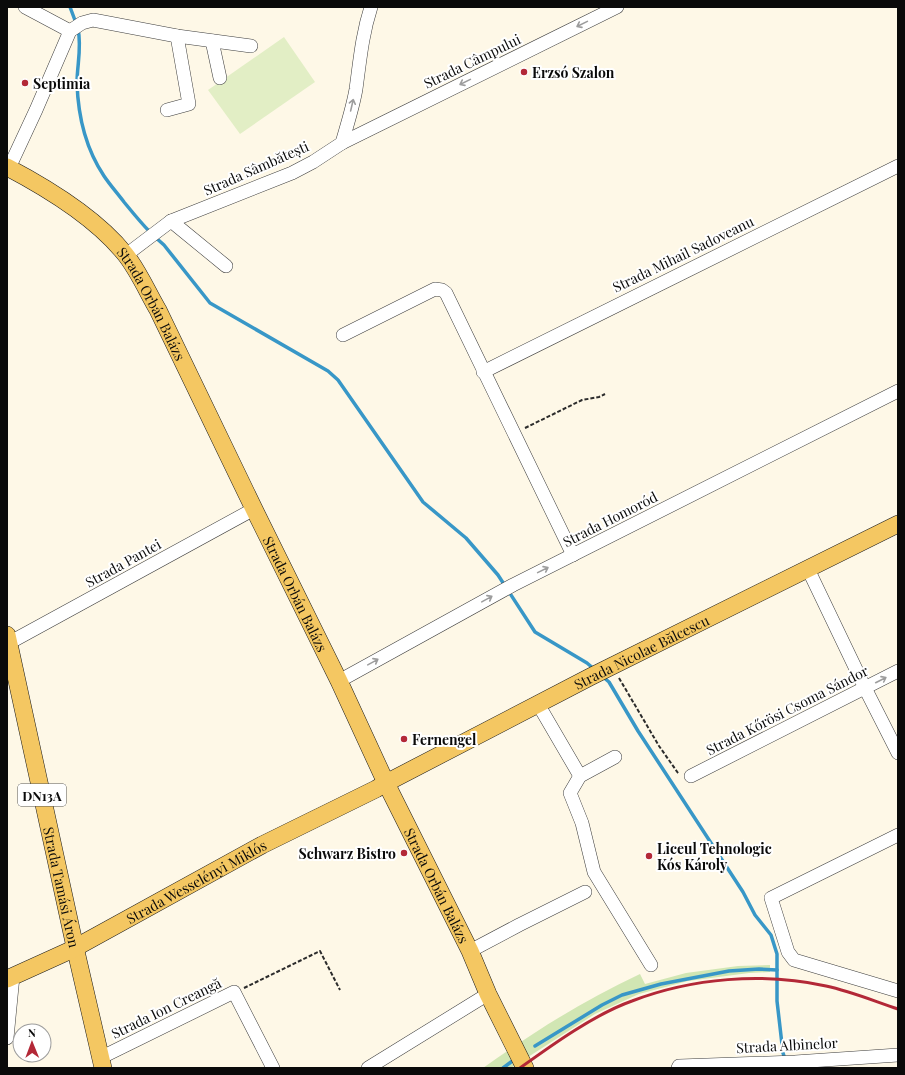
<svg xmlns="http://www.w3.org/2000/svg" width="905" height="1075" viewBox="0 0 905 1075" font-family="'Playfair Display',serif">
	<rect width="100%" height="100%" fill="#fef8e7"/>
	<!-- green -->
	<path fill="#d1e6b3" d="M 770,965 L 770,972 L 749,973 L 688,981 L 639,994 L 595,1014 L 511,1068 L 483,1068 C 532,1033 584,1000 640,974 L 645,984 L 686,973 L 738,966 Z"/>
	<!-- pitch -->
	<polygon fill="#e2eec5" points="284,37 315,82 240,134 208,90"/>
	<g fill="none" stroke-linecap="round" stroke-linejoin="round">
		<!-- stream -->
		<g stroke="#3897c7" stroke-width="3.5">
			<polyline points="70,7 76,23"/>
			<path d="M 78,29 C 82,47 77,65 77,83 C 78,115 86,149 104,176 C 110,185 118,194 124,202 C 133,213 141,223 150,232"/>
			<polyline points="155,237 164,245 210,303 328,371 338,380 423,502 466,538 498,575 535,632 587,663 594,669"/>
			<polyline points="602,676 609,682 638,731 743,892 755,915 771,935 777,954 777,1001 783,1053 785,1059"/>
			<polyline points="535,1046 602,1005 622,995 661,984 729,971 759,969 777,970"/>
			<polyline points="503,1068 515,1059"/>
		</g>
		<defs>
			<g id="minor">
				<polyline points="25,7 70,31"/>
				<polyline points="212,41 220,78"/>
				<polyline points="167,110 189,104 177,36"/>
				<path d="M 342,143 C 347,125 353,107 356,89 C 360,60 362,35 371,7"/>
				<polyline points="9,168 36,110 70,31 82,23 93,20 177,36 251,46"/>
				<polyline points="171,221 226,266"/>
				<polyline points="126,255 171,221 292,173 313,162 342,143 617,7"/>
				<polyline points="343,335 435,289 442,290 446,293 573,555"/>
				<polyline points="483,372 898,166"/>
				<polyline points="808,569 865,688 898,753"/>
				<polyline points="7,644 254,509"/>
				<polyline points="339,681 513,585 898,391"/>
				<polyline points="538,704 580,776"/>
				<polyline points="615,757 580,776 570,793 582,823 594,872 651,965"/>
				<polyline points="691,776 898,671"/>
				<polyline points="898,835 771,898 788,952 794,960 898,991"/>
				<polyline points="470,951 519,925 585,892"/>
				<polyline points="7,1038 13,976"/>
				<polyline points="100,1058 234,992 273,1068"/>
				<polyline points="368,1068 488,994"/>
				<polyline points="678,1068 679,1066 795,1062 898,1055"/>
			</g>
			<g id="major">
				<path id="s1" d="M 7,167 C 47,188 97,219 125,254 C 138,270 148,293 158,310 L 254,509 L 339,681 L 386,783 L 470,951 L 488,994 L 525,1068"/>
				<path id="s2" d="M 7,635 L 75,947 L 103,1068"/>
				<path id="s3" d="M 7,979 L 71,950 L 262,845 L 376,789 L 386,783 L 590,677 L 898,524"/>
			</g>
		</defs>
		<!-- minor casing -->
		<use href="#minor" stroke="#3d3d3d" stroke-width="14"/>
		<!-- major casing -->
		<use href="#major" stroke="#1b1b1b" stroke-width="18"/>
		<!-- path -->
		<g stroke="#2c2c2c" stroke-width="2" stroke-dasharray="4 2" stroke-linecap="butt">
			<polyline points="525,428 582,400 599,397 605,394"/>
			<polyline points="619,678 659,746 678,773 679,774"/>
			<polyline points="244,988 320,951 340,990"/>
		</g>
		<!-- minor -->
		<use href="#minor" stroke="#fff" stroke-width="13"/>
		<!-- major -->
		<use href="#major" stroke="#f4c762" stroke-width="17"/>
		<!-- rail -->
		<path stroke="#b32837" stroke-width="3" d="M 520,1068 C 552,1045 595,1014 632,1001 C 692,978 763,972 826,986 C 850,991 874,1001 898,1009"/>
	</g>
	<!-- one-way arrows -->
	<defs><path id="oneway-shaft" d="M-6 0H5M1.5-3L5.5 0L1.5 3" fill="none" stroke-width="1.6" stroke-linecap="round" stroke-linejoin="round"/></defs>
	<g stroke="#9d9d9d">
		<use href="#oneway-shaft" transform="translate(582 24) rotate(154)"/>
		<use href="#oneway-shaft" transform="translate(465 82) rotate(154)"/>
		<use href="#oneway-shaft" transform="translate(352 105) rotate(-77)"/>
		<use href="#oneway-shaft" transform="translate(543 570) rotate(-26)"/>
		<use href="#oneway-shaft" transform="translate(487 599) rotate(-29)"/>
		<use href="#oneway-shaft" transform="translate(373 662) rotate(-29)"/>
		<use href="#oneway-shaft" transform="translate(881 680) rotate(-27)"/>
	</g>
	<!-- markers -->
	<g fill="#b32837" stroke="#fff" stroke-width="1.5">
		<circle cx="524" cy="72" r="4"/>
		<circle cx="25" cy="83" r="4"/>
		<circle cx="404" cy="739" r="4"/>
		<circle cx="404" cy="853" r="4"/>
		<circle cx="649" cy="856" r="4"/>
	</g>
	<g text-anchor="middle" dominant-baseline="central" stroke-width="4" stroke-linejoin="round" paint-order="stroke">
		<!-- shield labels -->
		<rect fill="#fff" stroke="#545454" stroke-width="1" x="18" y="784" width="48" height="22" rx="3"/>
		<g font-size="13" font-weight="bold" fill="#0a0a0a">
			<text x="42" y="795">DN13A</text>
		</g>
		<!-- street labels -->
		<g font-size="14" fill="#0a0a0a" stroke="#fff">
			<text transform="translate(472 61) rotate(-26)">Strada Câmpului</text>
			<text transform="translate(256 168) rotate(-24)">Strada Sâmbătești</text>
			<text transform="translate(683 254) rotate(-26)">Strada Mihail Sadoveanu</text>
			<text stroke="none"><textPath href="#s1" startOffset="204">Strada Orbán Balázs</textPath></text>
			<text transform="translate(610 519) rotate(-27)">Strada Homoród</text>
			<text transform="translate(123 563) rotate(-29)">Strada Pantei</text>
			<text stroke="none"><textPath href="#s1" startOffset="528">Strada Orbán Balázs</textPath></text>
			<text stroke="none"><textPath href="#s3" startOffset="714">Strada Nicolae Bălcescu</textPath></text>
			<text transform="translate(787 710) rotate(-27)">Strada Kőrösi Csoma Sándor</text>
			<text stroke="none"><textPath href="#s3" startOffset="213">Strada Wesselényi Miklós</textPath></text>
			<text stroke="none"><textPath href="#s1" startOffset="852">Strada Orbán Balázs</textPath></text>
			<text stroke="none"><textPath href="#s2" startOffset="258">Strada Tamási Áron</textPath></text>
			<text transform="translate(166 1008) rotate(-26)">Strada Ion Creangă</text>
			<text transform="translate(787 1045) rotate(-3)">Strada Albinelor</text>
		</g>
		<!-- poi labels -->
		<g font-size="14" font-weight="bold" fill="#0a0a0a" stroke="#fff" text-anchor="start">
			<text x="532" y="72">Erzsó Szalon</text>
			<text x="33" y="83">Septimia</text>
			<text x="412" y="739">Fernengel</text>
			<text x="657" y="848">Liceul Tehnologic<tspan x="657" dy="16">Kós Károly</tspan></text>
			<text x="396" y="853" text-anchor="end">Schwarz Bistro</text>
		</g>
	</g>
	<!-- border -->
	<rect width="905" height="1075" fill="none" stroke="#0a0a0a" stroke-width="16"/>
	<!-- north arrow -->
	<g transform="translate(32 1043) rotate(359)"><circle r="19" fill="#ffffff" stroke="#9d9d9d"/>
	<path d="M0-3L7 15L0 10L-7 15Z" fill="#b32837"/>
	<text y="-6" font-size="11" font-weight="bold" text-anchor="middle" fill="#0a0a0a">N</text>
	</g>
</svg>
